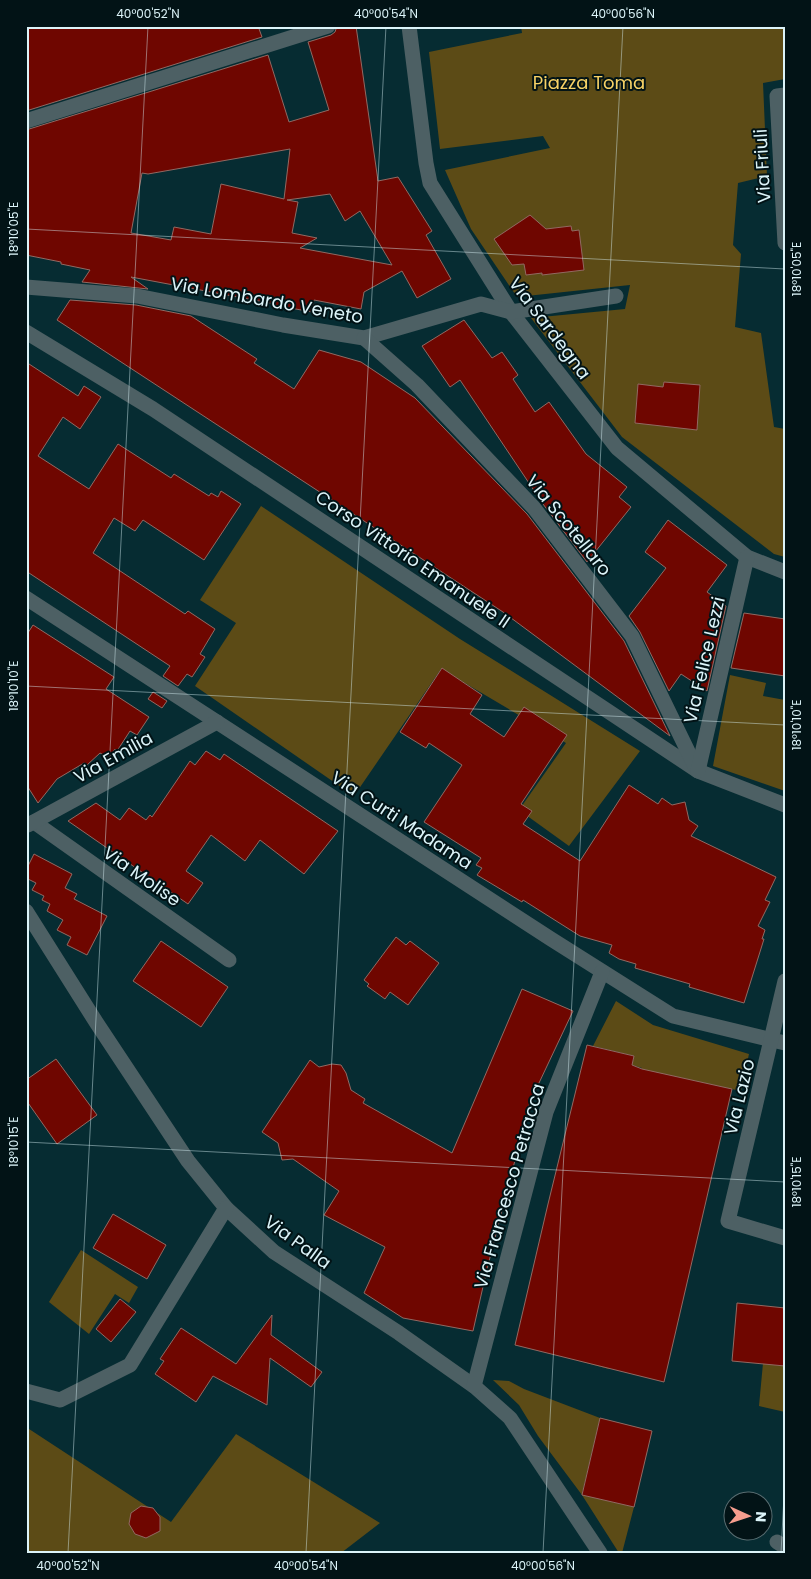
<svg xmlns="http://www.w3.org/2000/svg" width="811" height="1579" viewBox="0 0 811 1579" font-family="Poppins,sans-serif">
	<rect width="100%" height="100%" fill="#062c32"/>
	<!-- green -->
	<g fill="#5c4b16">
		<polygon points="521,26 785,26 785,79 763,83 767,176 738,183 733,245 741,254 735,327 761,333 774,427 785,429 785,557 774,554 622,437 531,318 625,309 630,285 517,297 471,229 445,170 550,148 543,136 440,149 429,52 522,33"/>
		<polygon points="261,506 460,639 640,751 569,846 519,810 566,743 441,669 354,796 195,686 236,623 200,600"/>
		<polygon points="730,675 766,683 763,696 785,700 785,791 713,766"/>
		<polygon points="616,1001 653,1025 749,1054 741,1091 676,1077 609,1369 572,1359 602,1226 642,1068 632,1065 634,1056 593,1046"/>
		<polygon points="81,1250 138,1287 129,1303 115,1294 89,1334 49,1302"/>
		<polygon points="763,1363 785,1363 785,1412 759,1406"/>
		<polygon points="493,1380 509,1381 524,1389 600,1418 582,1494 634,1507 622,1553 619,1553 582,1495 538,1436 519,1405"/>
		<polygon points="26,1427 171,1522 236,1434 380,1523 341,1553 26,1553"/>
	</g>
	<!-- building -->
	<g fill="#6f0600" stroke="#916962" fill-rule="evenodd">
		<polygon points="26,26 258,26 262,37 26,111"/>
		<path d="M 337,26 L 356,26 L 378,181 L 398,177 L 432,231 L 426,235 L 451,279 L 417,298 L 402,271 L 364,292 L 361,309 L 314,300 L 312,312 L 274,305 L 275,304 L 131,277 L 148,289 L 82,282 L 90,270 L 61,264 L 61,262 L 26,255 L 26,130 L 268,55 L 289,122 L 329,110 L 308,42 L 331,35 L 335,32 ZM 290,149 L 284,199 L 221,184 L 211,234 L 174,227 L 171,240 L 131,233 L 142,173 L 148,174 ZM 330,194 L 345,221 L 360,211 L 392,265 L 300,248 L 317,238 L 292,233 L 298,202 L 287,200 Z"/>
		<polygon points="530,215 546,229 571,226 572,231 579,230 584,270 542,275 542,273 526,275 524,264 512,265 494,239"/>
		<polygon points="70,300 136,305 191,316 257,359 254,363 294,389 319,350 361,362 415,398 527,514 624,641 670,736 503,612 57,320"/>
		<polygon points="464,320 492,358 502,352 518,375 513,379 535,412 549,402 586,454 627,487 619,497 631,507 587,562 543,504 460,380 450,387 422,346"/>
		<polygon points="26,362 78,396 84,386 101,397 80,429 63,417 38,456 89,489 118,444 171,478 174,474 209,496 211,493 218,497 221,491 241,504 204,560 143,520 135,531 114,518 93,553 185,614 188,611 215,629 200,654 205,657 192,677 187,674 178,686 163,676 170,666 26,571"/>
		<polygon points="664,382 700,385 697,430 635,423 638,384 663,387"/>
		<polygon points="668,520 727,565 707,592 726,606 707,691 681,674 669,691 640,632 629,616 666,568 645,552"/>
		<polygon points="744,613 785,619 785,676 731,668"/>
		<polygon points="33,625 114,677 106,689 149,717 137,735 130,731 117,751 115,749 109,758 100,753 87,765 84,763 57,779 38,803 26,784 26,636"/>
		<polygon points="442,668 482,695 470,714 504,737 524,707 567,735 521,804 532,811 523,824 580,861 629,785 658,804 662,798 672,805 685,802 689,820 698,826 691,836 776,877 765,900 770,902 758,926 765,930 762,939 764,939 744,1003 689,987 690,984 635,968 636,964 619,959 609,953 612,945 580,936 523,900 522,902 477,875 482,868 476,865 481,858 424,822 462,765 429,743 426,748 400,732"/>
		<polygon points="153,692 167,701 162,708 148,699"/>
		<polygon points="206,751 220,760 224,754 338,831 304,874 260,840 245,861 211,835 186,871 203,883 188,904 68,821 96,803 120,820 129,808 146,820 150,815 152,817 190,761 195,765"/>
		<polygon points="34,854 72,874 65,888 77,894 74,899 107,916 87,955 67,945 71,937 57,930 63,920 47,911 50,904 42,900 44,896 32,890 36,883 26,878 26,870"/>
		<polygon points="396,937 406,945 410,941 439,963 408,1005 390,992 385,999 367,986 369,984 364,980"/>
		<polygon points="161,941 228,987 201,1027 133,981"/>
		<polygon points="522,989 573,1011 530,1102 487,1269 473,1331 403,1318 364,1293 385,1247 324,1215 339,1191 293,1159 282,1160 278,1143 262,1132 310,1060 319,1067 332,1064 341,1065 346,1073 351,1090 365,1099 363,1103 452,1153"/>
		<polygon points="587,1045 634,1056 632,1065 642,1069 732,1089 664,1382 515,1345 548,1204"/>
		<polygon points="56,1059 97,1115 57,1144 26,1100 26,1080"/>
		<polygon points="113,1214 166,1245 147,1279 93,1248"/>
		<polygon points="120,1299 136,1312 111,1342 96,1329"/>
		<polygon points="737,1303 785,1308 785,1366 732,1361"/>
		<polygon points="272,1315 271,1335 322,1372 311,1387 270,1358 267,1405 213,1376 196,1402 155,1374 164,1361 160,1359 181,1328 236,1364"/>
		<polygon points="600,1418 652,1431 634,1507 582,1495"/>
		<polygon points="141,1506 153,1508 160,1517 160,1531 146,1538 135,1534 129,1524 131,1513"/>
	</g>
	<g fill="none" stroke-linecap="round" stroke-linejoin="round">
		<!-- minor -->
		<g stroke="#4d6064" stroke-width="15">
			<polyline points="409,26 426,163 430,183 511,312 617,448 747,557 785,572"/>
			<polyline points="785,95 777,96 785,243"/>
			<polyline points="26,121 328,26"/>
			<polyline points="26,287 137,296 283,325 364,338 481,304 511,312 616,296"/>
			<polyline points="26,332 153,409 698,771 785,805"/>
			<polyline points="364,338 417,385 534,508 632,636 697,770"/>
			<polyline points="26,598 551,939 673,1016 785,1043"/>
			<polyline points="698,771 747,557"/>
			<polyline points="34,822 229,960"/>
			<polyline points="28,825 217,722"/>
			<polyline points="26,911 96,1022 188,1161 226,1208 274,1252 399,1333 474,1386 510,1418 600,1553"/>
			<polyline points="785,981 728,1221 785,1238"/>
			<polyline points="474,1386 546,1112 602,972"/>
			<polyline points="26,1391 60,1400 130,1365 226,1208"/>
			<polyline points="777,1542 785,1547"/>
		</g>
	</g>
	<!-- ticks -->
	<path fill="none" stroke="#dcf4f9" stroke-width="1" stroke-opacity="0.45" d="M 26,229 L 785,269M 26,686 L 785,725M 26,1142 L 785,1182M 68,1553 L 148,26M 306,1553 L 386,26M 543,1553 L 623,26M 781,1553 L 785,1477"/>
	<g text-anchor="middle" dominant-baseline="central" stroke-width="4" stroke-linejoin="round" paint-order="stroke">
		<!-- park labels -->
		<g font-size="18" fill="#f7d266" stroke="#021316">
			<text x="589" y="82">Piazza Toma</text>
		</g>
		<!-- street labels -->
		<g font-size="18" fill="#dcf4f9" stroke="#021316">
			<text transform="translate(762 166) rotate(-93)">Via Friuli</text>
			<text transform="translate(267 300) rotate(10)">Via Lombardo Veneto</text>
			<text transform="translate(550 328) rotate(53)">Via Sardegna</text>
			<text transform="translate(569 525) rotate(51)">Via Scotellaro</text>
			<text transform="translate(413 559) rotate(34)">Corso Vittorio Emanuele II</text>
			<text transform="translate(704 660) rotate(-77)">Via Felice Lezzi</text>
			<text transform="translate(113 757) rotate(-29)">Via Emilia</text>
			<text transform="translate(402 820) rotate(33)">Via Curti Madama</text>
			<text transform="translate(142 876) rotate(35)">Via Molise</text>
			<text transform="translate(739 1097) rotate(-76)">Via Lazio</text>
			<text transform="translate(509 1186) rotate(-74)">Via Francesco Petracca</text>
			<text transform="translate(298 1242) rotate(36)">Via Palla</text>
		</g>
	</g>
	<!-- border -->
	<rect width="811" height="1579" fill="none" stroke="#021316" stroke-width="55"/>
	<!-- north arrow -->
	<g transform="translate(748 1516) rotate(93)"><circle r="24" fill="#021316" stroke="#596d71"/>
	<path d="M0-4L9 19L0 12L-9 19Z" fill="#f59d8e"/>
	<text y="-8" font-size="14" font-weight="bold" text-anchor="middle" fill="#dcf4f9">N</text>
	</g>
	<rect x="28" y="28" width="756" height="1524" fill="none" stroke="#dcf4f9" stroke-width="2"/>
	<g font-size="12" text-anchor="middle" fill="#dcf4f9">
		<text x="148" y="18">40°00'52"N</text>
		<text x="386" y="18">40°00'54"N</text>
		<text x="623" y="18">40°00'56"N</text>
		<text transform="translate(14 229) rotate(-90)" y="4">18°10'05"E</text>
		<text transform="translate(797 269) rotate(-90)" y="4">18°10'05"E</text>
		<text transform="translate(14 686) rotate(-90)" y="4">18°10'10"E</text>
		<text transform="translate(797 725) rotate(-90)" y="4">18°10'10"E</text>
		<text transform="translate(14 1142) rotate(-90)" y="4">18°10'15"E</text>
		<text transform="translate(797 1182) rotate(-90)" y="4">18°10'15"E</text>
		<text x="68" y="1570">40°00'52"N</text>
		<text x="306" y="1570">40°00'54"N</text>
		<text x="543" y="1570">40°00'56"N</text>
	</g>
</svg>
